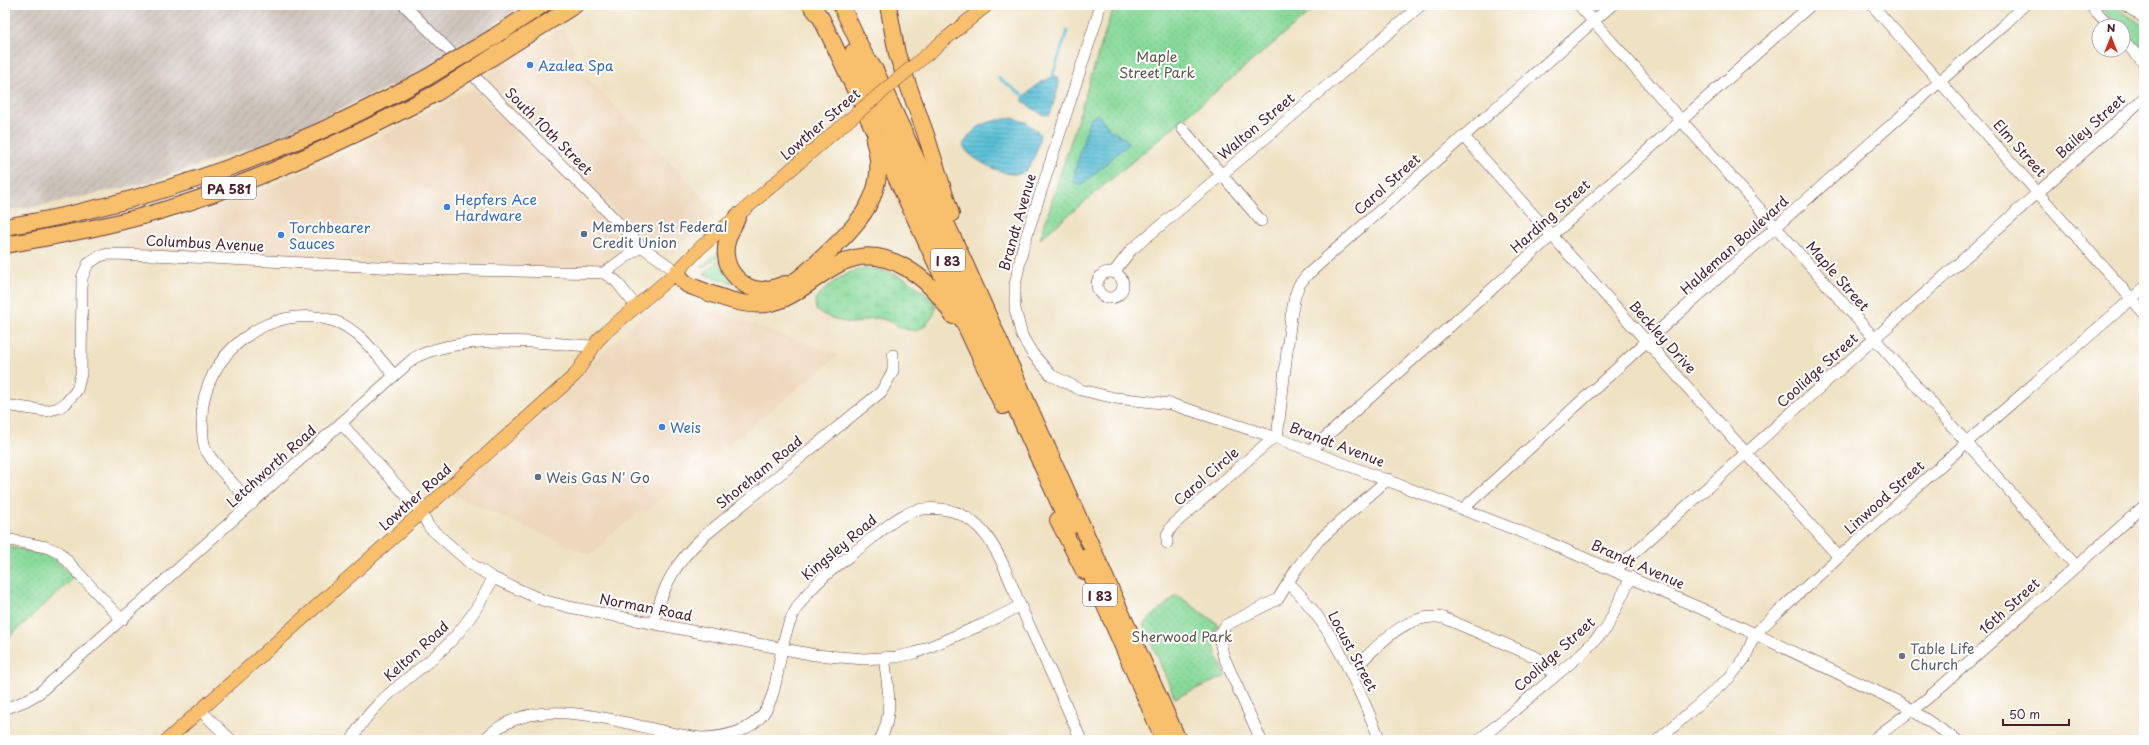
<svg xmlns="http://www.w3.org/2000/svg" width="2149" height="745" viewBox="0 0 2149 745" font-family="'Playpen Sans',sans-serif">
	<defs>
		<pattern id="industrial-furrows" width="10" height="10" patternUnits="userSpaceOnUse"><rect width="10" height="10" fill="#ccc2b9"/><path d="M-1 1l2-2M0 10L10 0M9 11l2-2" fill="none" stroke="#b1a69f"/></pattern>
		<pattern id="wetland-marsh" width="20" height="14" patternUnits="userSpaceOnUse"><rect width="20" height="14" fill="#88da9a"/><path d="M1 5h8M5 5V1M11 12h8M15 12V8" fill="none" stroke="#77bb85"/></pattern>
		<pattern id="park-dots" width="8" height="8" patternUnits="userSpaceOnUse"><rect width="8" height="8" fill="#88da9a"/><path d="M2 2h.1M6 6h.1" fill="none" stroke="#77bb85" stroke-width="1.8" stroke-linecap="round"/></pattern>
		<pattern id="water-rules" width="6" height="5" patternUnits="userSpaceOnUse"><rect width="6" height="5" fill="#5ac0d7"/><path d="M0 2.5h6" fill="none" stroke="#4c9baf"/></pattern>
	</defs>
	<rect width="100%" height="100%" fill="#fff"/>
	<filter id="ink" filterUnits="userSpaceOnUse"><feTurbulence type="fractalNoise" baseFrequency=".025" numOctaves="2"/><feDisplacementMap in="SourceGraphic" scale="8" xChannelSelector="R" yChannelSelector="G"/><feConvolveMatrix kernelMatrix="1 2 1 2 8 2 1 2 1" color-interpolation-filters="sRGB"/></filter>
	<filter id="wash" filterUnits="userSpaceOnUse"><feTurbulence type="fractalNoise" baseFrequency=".012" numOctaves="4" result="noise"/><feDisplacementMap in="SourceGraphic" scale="16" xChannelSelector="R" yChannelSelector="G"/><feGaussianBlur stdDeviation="0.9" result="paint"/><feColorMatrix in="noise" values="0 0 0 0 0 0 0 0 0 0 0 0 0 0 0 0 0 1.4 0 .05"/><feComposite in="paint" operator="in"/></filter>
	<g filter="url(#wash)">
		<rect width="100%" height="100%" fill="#efe2c3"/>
		<!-- built -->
		<g fill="#eed7bb">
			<polygon points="562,28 573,45 577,67 718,212 673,254 650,245 485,77"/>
			<polygon points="472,88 629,248 599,269 125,250 125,235 260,191 373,141"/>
			<polygon points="665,294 839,355 646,511 641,511 605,539 603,544 590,555 450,494 576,382 599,356"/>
		</g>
		<!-- industrial -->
		<polygon fill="url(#industrial-furrows)" points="5,5 522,5 469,42 412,76 268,142 146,183 39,206 5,211"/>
		<!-- green -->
		<g fill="#88da9a" stroke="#697c62">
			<polygon points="720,251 721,255 702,268 701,267"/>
			<polygon points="721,258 732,283 704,274"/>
		</g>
		<!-- wetland -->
		<path fill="url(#wetland-marsh)" stroke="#697c62" d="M 864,268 C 893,269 916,282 935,304 C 936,311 934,315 930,320 C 912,345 896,318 875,318 C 868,318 861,323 854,323 C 842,323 826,317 816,310 L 815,300 C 827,285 845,272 864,268 Z"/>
		<!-- park -->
		<g fill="url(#park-dots)" stroke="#697c62">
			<polygon points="1115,5 1319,5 1040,239 1108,23"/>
			<polygon points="2098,5 2113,5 2144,26 2144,54 2123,32 2123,26 2118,26"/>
			<polygon points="5,546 52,556 74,578 5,641"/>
			<path d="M 1177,595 L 1218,624 C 1208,643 1218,658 1226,676 L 1175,698 L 1143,624 Z"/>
		</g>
		<!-- water -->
		<g fill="url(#water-rules)" stroke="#527081">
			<polygon points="1053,76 1057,77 1059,85 1051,112 1049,115 1043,115 1023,102 1023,98 1035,86"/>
			<polygon points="1098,114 1110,130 1125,138 1128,144 1082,185 1078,185 1074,182 1075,170 1090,118"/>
			<path d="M 1012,118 L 1026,122 L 1040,134 C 1039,146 1033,167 1022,173 C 1010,180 966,158 963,145 C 976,123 988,121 1012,118 Z"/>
		</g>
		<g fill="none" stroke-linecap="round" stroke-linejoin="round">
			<!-- stream -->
			<g stroke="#5ac0d7" stroke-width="2.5">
				<polyline points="998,78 1027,98"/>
				<polyline points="1052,78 1067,31"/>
			</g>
		</g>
	</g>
	<g filter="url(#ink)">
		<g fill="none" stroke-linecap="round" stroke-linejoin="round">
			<defs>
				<g id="minor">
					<polyline points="404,5 641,246 677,272"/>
					<polyline points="1099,5 1098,15 1023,247 1015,285 1015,309 1022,336 1032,353 1051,375 1081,390 1115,398 1171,404 1277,438 1545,541 1702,609 1901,703 1957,740"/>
					<polyline points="1579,5 2076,566"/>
					<polyline points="1872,5 2144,313"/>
					<polyline points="2090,5 2110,26"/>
					<polyline points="2125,5 2144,18"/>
					<polyline points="2123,40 2144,63"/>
					<polyline points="1182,128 1261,221"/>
					<polyline points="1464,137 1839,557"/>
					<circle cx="1110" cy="285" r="13"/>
					<polyline points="1114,272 1131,250 1286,121 1421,5"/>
					<polyline points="604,273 616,281 636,306"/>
					<polyline points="5,405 46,411 58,408 66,403 77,390 81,374 82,278 88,264 100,256 108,254 153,255 416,269 604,273 641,246"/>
					<polyline points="341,423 422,513 429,527 471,564 493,578 542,600 569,607 815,655 864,659 896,657 915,653 986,623 1020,606"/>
					<polyline points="1277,438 1291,317 1295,296 1299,285 1307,275 1334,251 1612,5"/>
					<polyline points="1311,450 1811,5"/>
					<path d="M 252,504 C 240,490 212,464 205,448 C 202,440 203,430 202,421 C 200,355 271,300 334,321 C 359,329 377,356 394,375"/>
					<polyline points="1464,508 1646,342 2006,23 2024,5"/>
					<polyline points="5,539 46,547 59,552 122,620"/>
					<polyline points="1167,543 1167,535 1172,526 1274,437"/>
					<polyline points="1615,570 2144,98"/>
					<path d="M 1289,583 C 1333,626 1357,684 1380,740"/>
					<path d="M 654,623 C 663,585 675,563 704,536 L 881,392 L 893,371 L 893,355"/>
					<path d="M 1351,672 C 1375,649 1406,610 1444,618 L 1538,658 L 1555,676"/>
					<path d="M 5,709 L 25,701 L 39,693 L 414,358 C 465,332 539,343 594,346"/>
					<polyline points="200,710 231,740"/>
					<path d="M 352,740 C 372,699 415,676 446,646 C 466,626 481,603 493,578"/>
					<path d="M 484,740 C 537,683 637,732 702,738 C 796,734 765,669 794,613 C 811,581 845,561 872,538 C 883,530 894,519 906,514 C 916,509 930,508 941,509 C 992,514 1006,575 1024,614 C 1043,656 1063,697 1081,740"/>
					<path d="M 880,740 C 894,714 888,686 884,658"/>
					<polyline points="1261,740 1223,655 1219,636 1226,625 1278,599 1297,568 1318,541 1388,479"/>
					<polyline points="1479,740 1579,656 1606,629 1631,577"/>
					<polyline points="1658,740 1730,677 1745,658 1755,634 1778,612 1966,443 2144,288"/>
					<path d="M 1873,740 C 1893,723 1916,709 1936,691 L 2144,506"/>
				</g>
				<g id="major">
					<polyline points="943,41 987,5"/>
					<polyline points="167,740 575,375 598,340 607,331 677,272 701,247 831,135"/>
				</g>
				<g id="highway">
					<polyline points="811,5 821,18 835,47 1003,406"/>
					<polyline points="841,5 864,54 875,70 966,266 1178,740"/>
					<polyline points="888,5 897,54 926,135 951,214"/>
					<polyline points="494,37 542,5"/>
					<polyline points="510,46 575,5"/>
					<polyline points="853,52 1070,527"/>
					<path d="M 738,216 C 733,228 724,241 726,255 C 727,272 743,289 761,290 C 769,290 777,287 785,284"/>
					<path d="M 5,227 C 108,210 208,179 304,138 C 346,121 386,99 426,78"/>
					<path d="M 5,245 C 60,235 117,225 170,208 C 264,179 352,138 438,92"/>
					<path d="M 677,272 L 682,280 L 688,285 C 712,294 741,307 767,304 C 796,299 815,275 841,263 C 885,241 931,279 953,316"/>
					<path d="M 775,293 C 790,288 809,270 821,259 C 856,226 891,194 874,141"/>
					<polyline points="1058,520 1084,571"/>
					<polyline points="1084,558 1164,740"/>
				</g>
			</defs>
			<!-- minor casing -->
			<use href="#minor" stroke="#633c42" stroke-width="12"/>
			<!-- major casing -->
			<use href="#major" stroke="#633c42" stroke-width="14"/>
			<!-- highway casing -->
			<use href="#highway" stroke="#633c42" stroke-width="18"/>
			<!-- minor -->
			<use href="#minor" stroke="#fff" stroke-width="11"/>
			<!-- major -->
			<use href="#major" stroke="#f8bf6c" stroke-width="13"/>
			<!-- highway -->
			<use href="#highway" stroke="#f8bf6c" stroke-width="16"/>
			<defs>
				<polyline id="major-bridge" points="831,135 943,41"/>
				<g id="highway-bridge">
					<polyline points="426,78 494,37"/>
					<polyline points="438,92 510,46"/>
				</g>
			</defs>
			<!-- major-bridge casing -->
			<use href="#major-bridge" stroke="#633c42" stroke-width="14" stroke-linecap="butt"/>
			<!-- highway-bridge casing -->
			<use href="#highway-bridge" stroke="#633c42" stroke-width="18" stroke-linecap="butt"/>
			<!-- major-bridge -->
			<use href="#major-bridge" stroke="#f8bf6c" stroke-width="13"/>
			<!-- highway-bridge -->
			<use href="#highway-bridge" stroke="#f8bf6c" stroke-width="16"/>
		</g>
	</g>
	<!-- markers -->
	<g fill="#3f7fe0" stroke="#fff" stroke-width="1.5">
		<circle cx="530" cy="65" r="4"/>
		<circle cx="447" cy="207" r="4"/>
		<circle cx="281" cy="235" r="4"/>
		<circle cx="662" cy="427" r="4"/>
	</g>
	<g fill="#5c6f8a" stroke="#fff" stroke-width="1.5">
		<circle cx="584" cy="234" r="4"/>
		<circle cx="538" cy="477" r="4"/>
	</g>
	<circle fill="#6b7280" stroke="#fff" stroke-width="1.5" cx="1902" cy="656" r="4"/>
	<g text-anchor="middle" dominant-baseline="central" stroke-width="4" stroke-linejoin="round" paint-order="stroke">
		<!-- shield labels -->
		<g fill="#fff" stroke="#80626b" stroke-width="1">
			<rect x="202" y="177" width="54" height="22" rx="3"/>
			<rect x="931" y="249" width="34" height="22" rx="3"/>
			<rect x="1083" y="584" width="34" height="22" rx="3"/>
		</g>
		<g font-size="13" font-weight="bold" fill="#4a1f2b">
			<text x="229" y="188">PA 581</text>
			<text x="948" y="260">I 83</text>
			<text x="1100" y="595">I 83</text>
		</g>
		<!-- park labels -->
		<g font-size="14" fill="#5d574c" stroke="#fff">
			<text x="1157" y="56">Maple<tspan x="1157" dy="16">Street Park</tspan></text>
			<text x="1182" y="636">Sherwood Park</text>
		</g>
		<!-- shop labels -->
		<g font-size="14" fill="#366cbe" stroke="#fff" text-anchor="start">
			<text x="538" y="65">Azalea Spa</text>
			<text x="455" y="199">Hepfers Ace<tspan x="455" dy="16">Hardware</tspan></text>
			<text x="289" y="227">Torchbearer<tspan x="289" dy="16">Sauces</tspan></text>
			<text x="670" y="427">Weis</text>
		</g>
		<!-- street labels -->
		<g font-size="14" fill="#4a1f2b" stroke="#fff">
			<text transform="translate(820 124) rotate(-41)">Lowther Street</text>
			<text transform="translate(1256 126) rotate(-40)">Walton Street</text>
			<text transform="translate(2090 126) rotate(-42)">Bailey Street</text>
			<text transform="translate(549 131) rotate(45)">South 10th Street</text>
			<text transform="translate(2020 148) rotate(48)">Elm Street</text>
			<text transform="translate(1387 184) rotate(-42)">Carol Street</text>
			<text transform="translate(1550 216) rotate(-42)">Harding Street</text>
			<text transform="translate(1017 222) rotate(-74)">Brandt Avenue</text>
			<text transform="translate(205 243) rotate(3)">Columbus Avenue</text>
			<text transform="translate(1734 245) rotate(-42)">Haldeman Boulevard</text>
			<text transform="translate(1838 276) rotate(49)">Maple Street</text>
			<text transform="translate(1663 337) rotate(48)">Beckley Drive</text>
			<text transform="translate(1817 370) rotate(-42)">Coolidge Street</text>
			<text transform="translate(1337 444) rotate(21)">Brandt Avenue</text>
			<text transform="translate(271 466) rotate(-42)">Letchworth Road</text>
			<text transform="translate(759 472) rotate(-39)">Shoreham Road</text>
			<text transform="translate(1206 476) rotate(-41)">Carol Circle</text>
			<text transform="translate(415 497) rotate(-42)">Lowther Road</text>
			<text transform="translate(1884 497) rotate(-42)">Linwood Street</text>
			<text transform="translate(839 547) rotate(-40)">Kingsley Road</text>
			<text transform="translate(1638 564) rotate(24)">Brandt Avenue</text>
			<text transform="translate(2009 606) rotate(-42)">16th Street</text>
			<text transform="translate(646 607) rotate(11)">Norman Road</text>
			<text transform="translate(416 651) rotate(-42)">Kelton Road</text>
			<text transform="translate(1353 651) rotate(62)">Locust Street</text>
			<text transform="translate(1554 654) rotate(-42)">Coolidge Street</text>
		</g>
		<!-- service labels -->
		<g font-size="14" fill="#4e5e75" stroke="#fff" text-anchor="start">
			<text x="592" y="226">Members 1st Federal<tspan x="592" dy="16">Credit Union</tspan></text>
			<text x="546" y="477">Weis Gas N' Go</text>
		</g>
		<!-- worship labels -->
		<g font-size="14" fill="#5b616d" stroke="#fff" text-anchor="start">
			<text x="1910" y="648">Table Life<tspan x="1910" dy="16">Church</tspan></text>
		</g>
	</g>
	<!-- margin -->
	<rect width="2149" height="745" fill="none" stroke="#fff" stroke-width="20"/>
	<!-- north arrow -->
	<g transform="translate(2111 38)"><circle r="19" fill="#ffffff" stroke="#b7a5aa"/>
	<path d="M0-3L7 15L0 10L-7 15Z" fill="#c8321e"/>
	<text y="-6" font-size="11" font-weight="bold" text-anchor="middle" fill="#4a1f2b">N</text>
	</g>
	<!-- scale -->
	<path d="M2003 719v6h66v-6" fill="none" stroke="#4a1f2b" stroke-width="2"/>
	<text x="2009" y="719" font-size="12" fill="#4a1f2b" stroke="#ffffff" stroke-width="3" paint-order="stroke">50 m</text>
</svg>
